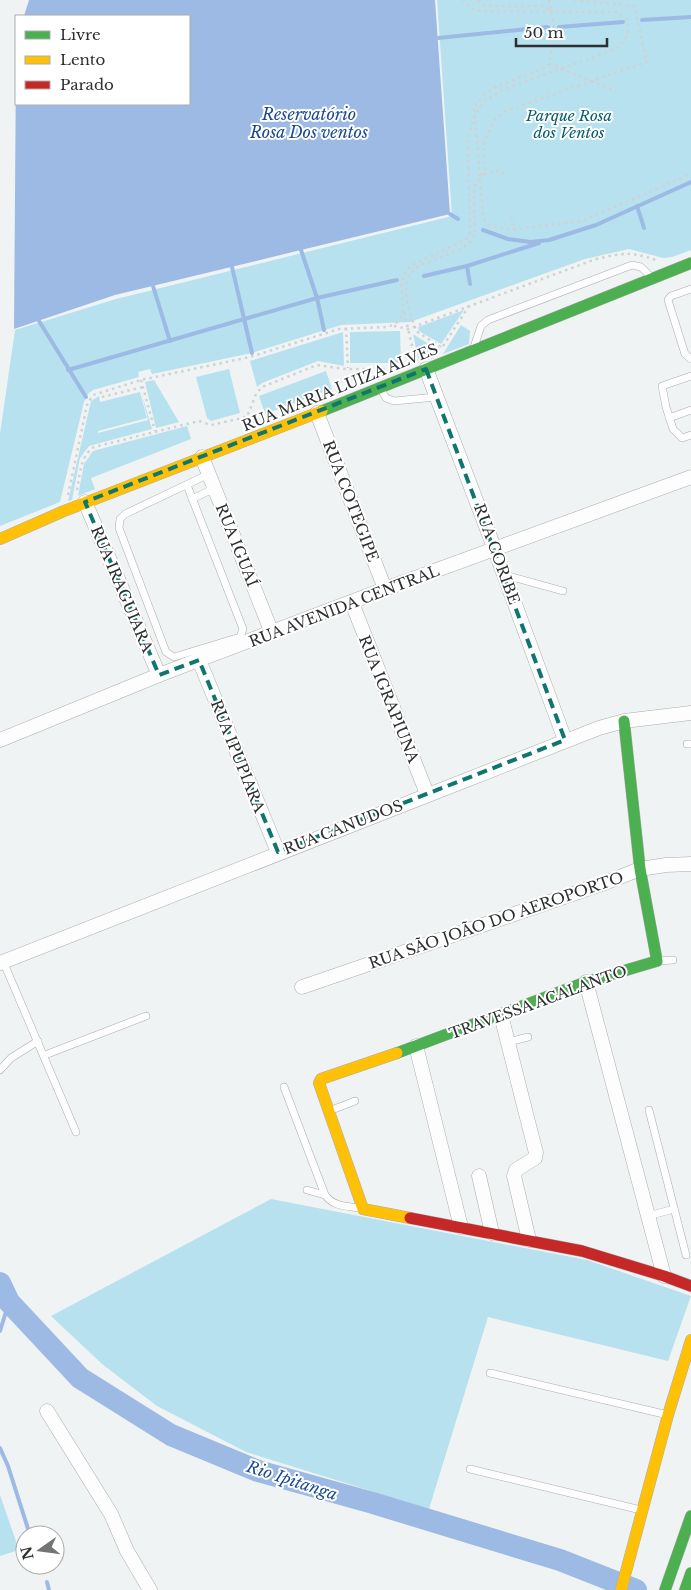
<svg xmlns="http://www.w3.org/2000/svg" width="691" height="1590" viewBox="0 0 691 1590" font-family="'Libre Baskerville',serif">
	<rect width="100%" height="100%" fill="#f0f3f4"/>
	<!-- green -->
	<g fill="#b7e1ee">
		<polygon points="437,0 691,0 691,250 672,257 663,258 629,249 585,259 410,322 341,325 252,353 152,374 150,369 138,372 139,377 93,390 87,395 84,402 60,502 0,526 0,434 15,330 116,299 452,216"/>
		<polygon points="464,310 441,344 419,331 418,327"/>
		<polygon points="461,325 470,331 469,344 443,354"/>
		<polygon points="400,331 401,363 350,363 350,332"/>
		<polygon points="343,332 344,366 318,361 262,383 257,387 250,361"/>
		<polygon points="413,334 438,350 433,358 419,362"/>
		<polygon points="229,369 240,413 211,421 207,418 196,377"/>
		<polygon points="326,371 332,389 265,414 259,396"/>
		<polygon points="154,380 179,422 156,428 145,382"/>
		<polygon points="141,391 152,429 89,446 80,458 72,500 68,501 91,401 99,396 100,402 140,392 147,418 98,431 98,433 148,420"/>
		<polygon points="187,426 191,439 91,478 95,489 78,496 84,464 93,451"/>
		<polygon points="271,1199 587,1260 691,1296 668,1361 488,1317 429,1509 246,1452 157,1406 102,1364 51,1316"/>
		<polygon points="0,1495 19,1550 0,1556"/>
	</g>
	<!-- water -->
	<polygon fill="#9dbae5" points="29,0 435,0 450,214 115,295 14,329 16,62 16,104 189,104 189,16 24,16"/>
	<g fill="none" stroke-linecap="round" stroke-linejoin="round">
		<!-- stream -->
		<g stroke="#9dbae5" stroke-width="4">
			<polyline points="642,20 691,17"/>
			<polyline points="559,27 623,22"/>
			<polyline points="438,38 548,27"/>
			<polyline points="637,206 644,228"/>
			<polyline points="450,214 458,219"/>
			<polyline points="483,230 508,239 530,242 549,240 596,225 691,182"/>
			<polyline points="301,250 317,298 324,330"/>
			<polyline points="467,266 470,284"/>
			<polyline points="232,267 252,353"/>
			<polyline points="424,276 467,266 539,243"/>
			<polyline points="153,286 170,341"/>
			<polyline points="39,321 86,397"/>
			<polyline points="68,370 317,298 397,280"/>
			<polyline points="0,1331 9,1302"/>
			<polyline points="0,1448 8,1466 30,1535"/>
			<polyline points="47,1582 49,1590"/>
		</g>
		<!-- river -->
		<polyline stroke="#9dbae5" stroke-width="22" points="0,1283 9,1302 80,1378 171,1435 258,1471 373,1503 560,1560 636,1590"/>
		<defs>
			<g id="lane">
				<polyline points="691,289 671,296 668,300 685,354 691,359"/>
				<polyline points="474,347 481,326 488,320 632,265 641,267 651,277"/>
				<polyline points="691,376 662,386 666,407 673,429 682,438 691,435"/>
				<polyline points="380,388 386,398 394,401 436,397"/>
				<polyline points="669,418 691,410"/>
				<polyline points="187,485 243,629 240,637 174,657 166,652 119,528 120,519 125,514 209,474"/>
				<polyline points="192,499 215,488"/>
				<polyline points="505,575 563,591"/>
				<polyline points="687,744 691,744"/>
				<polyline points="3,961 76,1132"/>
				<polyline points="658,961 673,960"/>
				<polyline points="508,1042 528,1037"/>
				<polyline points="45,1055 146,1016"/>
				<polyline points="0,1070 11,1058 38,1041"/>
				<path d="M 284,1087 L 325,1195 C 334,1207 346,1206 360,1208"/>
				<polyline points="649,1110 686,1255"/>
				<polyline points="329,1111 355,1101"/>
				<polyline points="307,1190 325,1195"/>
				<polyline points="648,1216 674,1209"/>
				<polyline points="490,1373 668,1415"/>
				<polyline points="470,1469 641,1510"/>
			</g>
			<g id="street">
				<polyline points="426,369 495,550 565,740"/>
				<polyline points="317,413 385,589"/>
				<polyline points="202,457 272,633"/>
				<polyline points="85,502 159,675"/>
				<polyline points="352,603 427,794"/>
				<polyline points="199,660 278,852"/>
				<polyline points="0,740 159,675 385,589 691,477"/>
				<polyline points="0,963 599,728 624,721 691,713"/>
				<polyline points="586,982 664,1276"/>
				<polyline points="302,987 602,884 640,869 666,865 691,864"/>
				<polyline points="501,1015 536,1153 535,1158 516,1170 514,1176 529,1240"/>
				<polyline points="416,1046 461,1227"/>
				<polyline points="479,1176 492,1233"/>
				<polyline points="47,1411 111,1514 127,1551 150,1590"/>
			</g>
			<g id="fast">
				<polyline points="322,411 691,263"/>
				<polyline points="397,1053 586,982 657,961 640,869 624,721"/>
				<polyline points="665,1590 691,1516"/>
				<polyline points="685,1590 691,1573"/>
			</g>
			<g id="slow">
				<polyline points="0,539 64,511 322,411"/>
				<polyline points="397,1053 321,1079 319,1083 363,1209 410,1218"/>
				<polyline points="621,1590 668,1415 691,1340"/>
			</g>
			<polyline id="jam" points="410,1218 582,1251 664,1276 691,1286"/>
		</defs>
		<!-- lane casing -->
		<use href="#lane" stroke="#abadad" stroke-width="8"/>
		<!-- street casing -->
		<use href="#street" stroke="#abadad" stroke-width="15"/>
		<!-- fast casing -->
		<use href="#fast" stroke="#abadad" stroke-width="12"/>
		<!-- slow casing -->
		<use href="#slow" stroke="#abadad" stroke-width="12"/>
		<!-- jam casing -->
		<use href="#jam" stroke="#abadad" stroke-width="12"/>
		<!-- path -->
		<g stroke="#d1d1d2" stroke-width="2.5" stroke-dasharray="2.5 4" stroke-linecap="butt">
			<polyline points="478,0 483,5 488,6 544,6 551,11 555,32 549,64 544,68 491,89 474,106 483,215 485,220 491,226 510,230 582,221 691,174"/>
			<polyline points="549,0 551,10"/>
			<polyline points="549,64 616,91"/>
			<polyline points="484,174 502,170 503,174"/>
			<polyline points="511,217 514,230"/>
			<polyline points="404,312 415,358"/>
			<path d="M 394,326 L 408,329 L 596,259 C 624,253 629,251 656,260"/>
			<polyline points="346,328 348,368"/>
			<polyline points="443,346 469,306"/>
			<path d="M 441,347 L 416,331 C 412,317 405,301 406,286 C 408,254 467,261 475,233 L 474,187 L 485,171 L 484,142 L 494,121 L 505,111 L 647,62 L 634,6 L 574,0"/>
			<polyline points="141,380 155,431"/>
			<polyline points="102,397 143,387"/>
			<path d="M 77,490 C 80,475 80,456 94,447 L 199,421 L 211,425 L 247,417 L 256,394 L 262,387 L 317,365 L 345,369 L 385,369"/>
			<path d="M 68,495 L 87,405 L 93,395 L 141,380 L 250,357 L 339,329 L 387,327 C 413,319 399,301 402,282 C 403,275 407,270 412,265 L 461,242 L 466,239 L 470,234 L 468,141 L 473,119 L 479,109 L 485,101 L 502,90 L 616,49 C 626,41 630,34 627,20 L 617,12 L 480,11 L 472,9 L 463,0"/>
		</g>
		<!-- lane -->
		<use href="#lane" stroke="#fdfdfd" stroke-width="7"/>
		<!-- street -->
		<use href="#street" stroke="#fdfdfd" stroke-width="14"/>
		<!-- fast -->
		<use href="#fast" stroke="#4caf50" stroke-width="11"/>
		<!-- slow -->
		<use href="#slow" stroke="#ffc107" stroke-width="11"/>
		<!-- jam -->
		<use href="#jam" stroke="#c62828" stroke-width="11"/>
	</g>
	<!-- marked area -->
	<path fill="none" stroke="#0f766e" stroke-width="4" stroke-dasharray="10 6" stroke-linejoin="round" d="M 426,369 L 565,740 L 278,852 L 199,660 L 159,675 L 85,502 Z"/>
	<g text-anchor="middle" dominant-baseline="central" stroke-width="4" stroke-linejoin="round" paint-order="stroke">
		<!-- park labels -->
		<g font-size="15" font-style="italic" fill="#065d71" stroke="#fff">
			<text x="569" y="115">Parque Rosa<tspan x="569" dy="17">dos Ventos</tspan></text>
		</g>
		<!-- street labels -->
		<g font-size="15" fill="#2e2f30" stroke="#fff">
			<text transform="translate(340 387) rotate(-22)">RUA MARIA LUIZA ALVES</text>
			<text transform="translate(351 501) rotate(69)">RUA COTEGIPE</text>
			<text transform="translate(237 545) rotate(68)">RUA IGUAÍ</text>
			<text transform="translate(497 554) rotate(70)">RUA CORIBE</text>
			<text transform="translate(122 589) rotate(67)">RUA IRAGUIARA</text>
			<text transform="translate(344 606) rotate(-21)">RUA AVENIDA CENTRAL</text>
			<text transform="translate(389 699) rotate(68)">RUA IGRAPIUNA</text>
			<text transform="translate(238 756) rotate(68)">RUA IPUPIARA</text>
			<text transform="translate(343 827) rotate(-21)">RUA CANUDOS</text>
			<text transform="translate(496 920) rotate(-19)">RUA SÃO JOÃO DO AEROPORTO</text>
			<text transform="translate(538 1002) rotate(-20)">TRAVESSA ACALANTO</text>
		</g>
		<!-- water labels -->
		<g font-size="16" font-style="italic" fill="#1a4891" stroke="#fff">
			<text x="309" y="114">Reservatório<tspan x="309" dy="18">Rosa Dos ventos</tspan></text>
			<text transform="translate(292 1480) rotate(18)">Rio Ipitanga</text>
		</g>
	</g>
	<!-- legend -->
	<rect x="15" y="15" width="175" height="90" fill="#ffffff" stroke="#abacac"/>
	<rect x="25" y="31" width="25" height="8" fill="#4caf50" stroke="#abacac"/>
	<text x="60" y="40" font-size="15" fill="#2e2f30">Livre</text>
	<rect x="25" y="56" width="25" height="8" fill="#ffc107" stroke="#abacac"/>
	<text x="60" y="65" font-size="15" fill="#2e2f30">Lento</text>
	<rect x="25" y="81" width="25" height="8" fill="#c62828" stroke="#abacac"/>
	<text x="60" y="90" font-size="15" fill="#2e2f30">Parado</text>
	<!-- north arrow -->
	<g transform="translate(40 1550) rotate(256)"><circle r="24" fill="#ffffff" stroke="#abacac"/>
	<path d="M0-4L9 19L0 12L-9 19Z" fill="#727475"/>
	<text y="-8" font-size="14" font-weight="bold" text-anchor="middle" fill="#2e2f30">N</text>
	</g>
	<!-- scale -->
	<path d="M516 38v8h91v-8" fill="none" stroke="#2e2f30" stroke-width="2.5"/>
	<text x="524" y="38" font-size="15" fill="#2e2f30" stroke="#ffffff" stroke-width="4" paint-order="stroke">50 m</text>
</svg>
